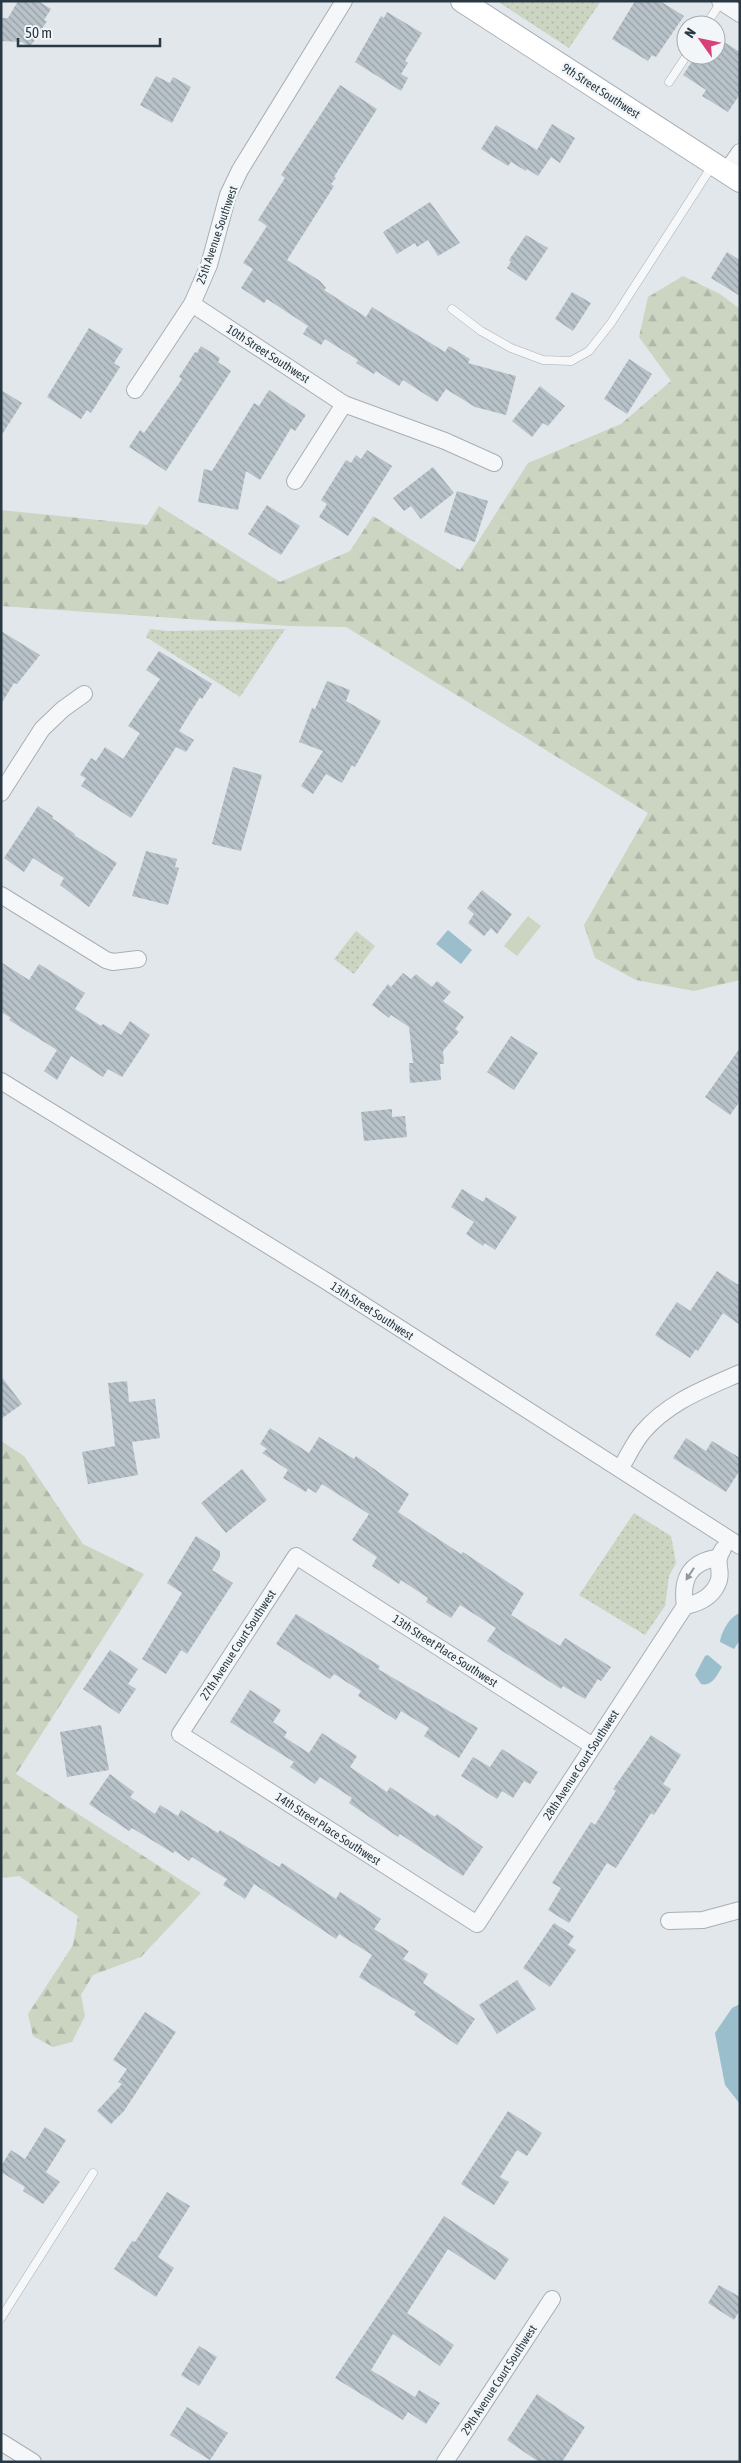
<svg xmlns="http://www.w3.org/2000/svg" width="741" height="2463" viewBox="0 0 741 2463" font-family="'Asap Condensed',sans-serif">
	<defs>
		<pattern id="forest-firs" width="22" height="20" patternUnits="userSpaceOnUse" patternTransform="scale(1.25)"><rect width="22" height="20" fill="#cbd5c2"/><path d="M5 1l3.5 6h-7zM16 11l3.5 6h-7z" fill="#aeb8a8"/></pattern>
		<pattern id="park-dots" width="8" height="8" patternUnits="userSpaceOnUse" patternTransform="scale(1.25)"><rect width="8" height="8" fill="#cbd5c2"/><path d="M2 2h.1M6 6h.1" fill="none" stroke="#aeb8a8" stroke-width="1.8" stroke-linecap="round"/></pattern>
		<pattern id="building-back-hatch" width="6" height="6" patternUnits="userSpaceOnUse" patternTransform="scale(1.25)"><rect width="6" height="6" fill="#b8c2c9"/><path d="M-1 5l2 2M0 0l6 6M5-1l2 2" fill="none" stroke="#969fa5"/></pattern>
	</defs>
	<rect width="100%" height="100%" fill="#e2e7eb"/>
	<!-- green -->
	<polygon fill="#cbd5c2" points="528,916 541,926 517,956 504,946"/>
	<!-- forest -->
	<g fill="url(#forest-firs)">
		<polygon points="683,276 720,294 740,309 740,980 694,991 636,980 595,958 584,925 648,813 346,627 289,626 1,606 1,510 147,525 159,506 280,582 350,551 373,516 460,570 528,463 621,424 671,381 639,337 648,297"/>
		<polygon points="1,1441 24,1456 83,1544 144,1574 16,1774 201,1893 141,1957 93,1975 81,1995 85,2016 72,2042 53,2047 33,2036 28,2014 73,1945 78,1916 19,1876 1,1878"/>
	</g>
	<!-- park -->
	<g fill="url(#park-dots)">
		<polygon points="497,1 601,1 569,48"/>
		<polygon points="150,629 168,631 285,629 240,697 146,637"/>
		<polygon points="356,931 375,946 354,974 334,959"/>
		<polygon points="634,1513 671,1536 676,1563 669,1576 665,1606 645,1635 579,1595"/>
	</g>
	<!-- water -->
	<g fill="#9bbecd">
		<polygon points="448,930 472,950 461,964 436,944"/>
		<path d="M 740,1613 L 740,1640 L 734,1649 L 720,1642 C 721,1632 730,1616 740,1613 Z"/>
		<path d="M 708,1655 L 722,1667 C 717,1675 712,1687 701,1684 L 695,1675 L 705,1656 Z"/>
		<polygon points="740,2004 740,2104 725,2085 715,2033 732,2008"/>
	</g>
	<!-- building -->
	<g fill="url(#building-back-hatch)">
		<polygon points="18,1 38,1 51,9 44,20 47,21 30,47 22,42 1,41 1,18 8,18"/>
		<polygon points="635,1 660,1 684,16 656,57 652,55 648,61 612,39"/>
		<polygon points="387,12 422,33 405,61 408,63 401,74 408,78 401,91 355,62 381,16 384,18"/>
		<polygon points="716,37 740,52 740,94 728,112 702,96 706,90 683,75 696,55 716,55"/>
		<polygon points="156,76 170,83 173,77 191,87 172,123 140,105"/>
		<polygon points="340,85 377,109 334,177 336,178 331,184 334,186 287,260 320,281 326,288 324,290 366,317 372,307 445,352 449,346 470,359 468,363 516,376 506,415 475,407 446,389 437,402 403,380 399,386 376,371 374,374 356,363 358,360 325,339 321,345 303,334 308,326 267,299 264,303 241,288 253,269 243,263 267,226 258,220 285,178 281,175"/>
		<polygon points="552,124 575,138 560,163 551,157 538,176 527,169 526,171 511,162 508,166 481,149 496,125 537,150"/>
		<polygon points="430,202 460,243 438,256 428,240 417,247 415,243 397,254 383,232"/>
		<polygon points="526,235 548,248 526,281 507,268 511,262 509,260"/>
		<polygon points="727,252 740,260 740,296 711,278"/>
		<polygon points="572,292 591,303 573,331 555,319"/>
		<polygon points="89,328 123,349 114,363 120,367 91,413 87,410 81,419 47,397"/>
		<polygon points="201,346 220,358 218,362 231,371 166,471 129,447 140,430 144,433 182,379 179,377 195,352 197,353"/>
		<polygon points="629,359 652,374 627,414 604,399"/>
		<polygon points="540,386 565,406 548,426 543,423 532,437 512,421"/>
		<polygon points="1,390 22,403 1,436"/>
		<polygon points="269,390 306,415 295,431 291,428 260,480 246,471 238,510 198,502 204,469 212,471 254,403 259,406"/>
		<polygon points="367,450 392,466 348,536 319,517 327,504 321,500 346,460 351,463 356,455 361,459"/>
		<polygon points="433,467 454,493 421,519 411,506 404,511 393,498"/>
		<polygon points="457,491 488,501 475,542 444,532"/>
		<polygon points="267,505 300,526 281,555 248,534"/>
		<polygon points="1,631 40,655 17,684 14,683 1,704"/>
		<polygon points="159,651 212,684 202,699 200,697 179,731 194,740 186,752 176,747 131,818 81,786 86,778 80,775 91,758 96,761 105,747 123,759 140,733 128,726 160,679 146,670"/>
		<polygon points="327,681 350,690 346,701 381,721 355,767 352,765 342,783 326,774 313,794 301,786 323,751 299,742 312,708 315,709"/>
		<polygon points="233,767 262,775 241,851 212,844"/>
		<polygon points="38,806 53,816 52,818 75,834 74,835 117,863 89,907 60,885 64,878 33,858 24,872 4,858"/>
		<polygon points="146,851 177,859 175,867 179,868 168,905 132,896"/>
		<polygon points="482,890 512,914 497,934 491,928 484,936 468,923 474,914 467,908"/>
		<polygon points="1,962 29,980 39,964 85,993 75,1009 101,1026 103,1024 121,1035 130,1021 150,1035 122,1077 108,1069 103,1077 71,1056 57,1080 44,1071 57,1050 9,1020 11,1018 1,1012"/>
		<polygon points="403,973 411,979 416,974 432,987 437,981 451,992 443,1001 464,1017 455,1029 459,1032 443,1051 444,1064 440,1064 441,1080 410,1083 409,1063 413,1063 409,1027 391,1015 389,1018 372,1005 388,984 391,987"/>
		<polygon points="511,1036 538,1053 514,1090 487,1072"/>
		<polygon points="740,1048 740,1101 730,1115 705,1097"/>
		<polygon points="392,1109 392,1117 405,1116 407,1137 364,1141 361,1112"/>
		<polygon points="462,1189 483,1202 486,1197 517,1217 495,1250 485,1243 483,1246 466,1234 474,1222 451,1207"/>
		<polygon points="717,1271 740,1286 740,1325 723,1313 698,1351 696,1349 690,1358 655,1335 677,1302 690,1311"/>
		<polygon points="1,1376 22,1404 1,1419"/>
		<polygon points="127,1381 129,1402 155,1399 160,1438 132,1442 138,1475 88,1484 82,1452 115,1446 108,1383"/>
		<polygon points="270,1428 309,1453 319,1437 354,1459 356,1456 409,1494 398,1512 461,1554 463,1552 524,1593 511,1615 560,1646 565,1638 611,1667 601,1681 598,1679 585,1699 563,1686 561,1689 487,1641 496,1628 460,1605 451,1618 426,1602 428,1598 401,1580 399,1584 372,1566 377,1557 352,1540 369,1514 322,1484 316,1493 308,1488 306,1492 283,1478 288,1470 262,1453 267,1449 260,1444"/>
		<polygon points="686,1438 706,1451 712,1441 740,1458 740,1470 726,1492 673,1458"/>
		<polygon points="242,1469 267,1500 226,1533 201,1503"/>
		<polygon points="196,1536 220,1551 220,1557 212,1570 233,1583 187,1654 181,1650 166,1674 142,1659 182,1593 167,1583"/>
		<polygon points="296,1614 380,1666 378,1669 478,1728 459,1758 424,1736 429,1728 401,1711 396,1720 358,1696 361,1691 334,1674 330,1679 276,1644"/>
		<polygon points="110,1650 138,1669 128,1684 136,1689 119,1714 83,1689"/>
		<polygon points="250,1690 281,1710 273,1722 287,1732 284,1737 309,1753 322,1733 357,1756 350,1767 387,1792 390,1787 435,1817 437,1814 483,1847 463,1876 400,1834 398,1837 349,1803 352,1798 320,1777 315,1784 290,1767 294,1762 230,1722"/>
		<polygon points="101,1725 109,1770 67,1777 60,1732"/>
		<polygon points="651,1735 681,1755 663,1784 671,1789 654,1815 651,1813 616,1868 607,1863 569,1923 548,1910 561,1888 552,1883 591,1822 595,1825 616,1791 613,1789"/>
		<polygon points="502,1749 538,1772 530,1784 524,1781 513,1798 502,1791 497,1799 461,1776 473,1757 490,1767"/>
		<polygon points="110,1774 134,1792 130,1797 155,1814 160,1805 178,1816 181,1810 218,1833 220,1830 279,1867 282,1863 336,1899 340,1892 381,1919 374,1929 409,1951 403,1959 428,1974 423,1983 475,2019 457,2045 414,2015 416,2012 359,1977 372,1955 339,1934 336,1939 254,1884 245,1899 223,1885 227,1879 192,1857 189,1861 175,1851 173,1853 132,1828 129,1831 89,1804"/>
		<polygon points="554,1923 574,1936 568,1945 576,1950 550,1987 523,1968"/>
		<polygon points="517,1980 536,2009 497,2034 479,2005"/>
		<polygon points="145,2012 176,2032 124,2111 111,2124 97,2111 122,2084 118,2082 127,2069 113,2060"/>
		<polygon points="508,2111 542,2133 527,2156 517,2150 500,2177 509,2182 494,2205 461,2184"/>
		<polygon points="45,2127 66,2140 46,2172 60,2182 43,2204 23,2191 25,2187 1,2172 1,2166 11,2150 25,2159"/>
		<polygon points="167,2192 190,2206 158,2257 174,2268 156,2297 114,2269 132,2241 135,2242"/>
		<polygon points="444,2216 509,2259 495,2280 448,2249 407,2313 454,2345 440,2366 393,2334 371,2370 415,2397 419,2390 440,2403 426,2424 408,2412 403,2420 335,2378"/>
		<polygon points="719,2285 740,2297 740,2310 734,2320 708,2303"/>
		<polygon points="199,2346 217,2357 199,2386 181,2375"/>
		<polygon points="537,2394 585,2427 562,2462 539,2462 507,2440"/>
		<polygon points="187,2407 228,2433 210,2460 170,2435"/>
	</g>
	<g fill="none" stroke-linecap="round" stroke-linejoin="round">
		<defs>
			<g id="lane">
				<polyline points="706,25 721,2"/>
				<polyline points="669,82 687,55"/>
				<polyline points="452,309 481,331 511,348 543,360 571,361 589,351 611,323 712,166"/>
				<polyline points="1,2318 93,2173"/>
			</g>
			<g id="street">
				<polyline points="720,1 740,14"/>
				<polyline points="726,172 740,152"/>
				<polyline points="192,304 344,404 445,441 494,463"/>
				<polyline points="135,390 192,304 209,265 228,195 240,170 344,1"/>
				<polyline points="295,481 344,404"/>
				<polyline points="1,793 42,729 63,709 84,694"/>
				<polyline points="1,895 106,960 113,962 138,959"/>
				<polyline points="1,1081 326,1281 740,1546"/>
				<path d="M 620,1469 C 627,1458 633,1444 642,1433 C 668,1402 704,1389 740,1373"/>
				<path d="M 685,1606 C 700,1603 714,1596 719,1580 C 722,1567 714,1563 723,1549"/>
				<path d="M 593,1746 L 296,1556 L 180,1734 L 477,1924 L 685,1606 C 681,1580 689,1562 717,1558"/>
				<polyline points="669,1921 703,1920 740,1910"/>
				<polyline points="1,2442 33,2462"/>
				<polyline points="445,2462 552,2299"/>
			</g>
			<polyline id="secondary" points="462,1 740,181"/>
		</defs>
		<!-- lane casing -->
		<use href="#lane" stroke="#a7afb6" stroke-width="9"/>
		<!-- street casing -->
		<use href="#street" stroke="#a7afb6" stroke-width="18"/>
		<!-- secondary casing -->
		<use href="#secondary" stroke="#a7afb6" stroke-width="24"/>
		<!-- lane -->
		<use href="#lane" stroke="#f5f7f9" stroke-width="8"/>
		<!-- street -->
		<use href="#street" stroke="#f5f7f9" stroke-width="16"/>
		<!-- secondary -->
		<use href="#secondary" stroke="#fff" stroke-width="22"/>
	</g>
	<!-- one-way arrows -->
	<defs><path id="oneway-solid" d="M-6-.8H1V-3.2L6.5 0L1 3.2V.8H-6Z" transform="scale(1.25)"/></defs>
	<use fill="#8f989e" href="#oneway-solid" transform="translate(690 1574) rotate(123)"/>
	<g text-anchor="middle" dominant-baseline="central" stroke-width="5" stroke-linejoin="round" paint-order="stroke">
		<!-- street labels -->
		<g font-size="12" fill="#293944" stroke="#f2f6f8">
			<text transform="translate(601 91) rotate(33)">9th Street Southwest</text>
			<text transform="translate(217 235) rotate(-71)">25th Avenue Southwest</text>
			<text transform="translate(268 354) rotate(33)">10th Street Southwest</text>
			<text transform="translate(372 1311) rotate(33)">13th Street Southwest</text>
			<text transform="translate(238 1645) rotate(-57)">27th Avenue Court Southwest</text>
			<text transform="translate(445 1651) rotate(33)">13th Street Place Southwest</text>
			<text transform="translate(581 1765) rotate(-57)">28th Avenue Court Southwest</text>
			<text transform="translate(328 1829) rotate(33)">14th Street Place Southwest</text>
			<text transform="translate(499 2380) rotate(-57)">29th Avenue Court Southwest</text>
		</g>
	</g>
	<!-- border -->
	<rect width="741" height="2463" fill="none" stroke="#293944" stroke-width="5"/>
	<!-- north arrow -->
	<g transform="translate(701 40) rotate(303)"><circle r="24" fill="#f2f6f8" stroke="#a2aab0"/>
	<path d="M0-4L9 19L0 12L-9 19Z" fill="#d74078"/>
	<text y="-8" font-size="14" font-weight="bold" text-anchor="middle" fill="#293944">N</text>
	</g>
	<!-- scale -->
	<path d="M18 38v8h142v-8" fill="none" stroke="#293944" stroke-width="2.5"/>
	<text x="25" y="38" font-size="15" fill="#293944" stroke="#f2f6f8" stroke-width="4" paint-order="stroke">50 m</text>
</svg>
